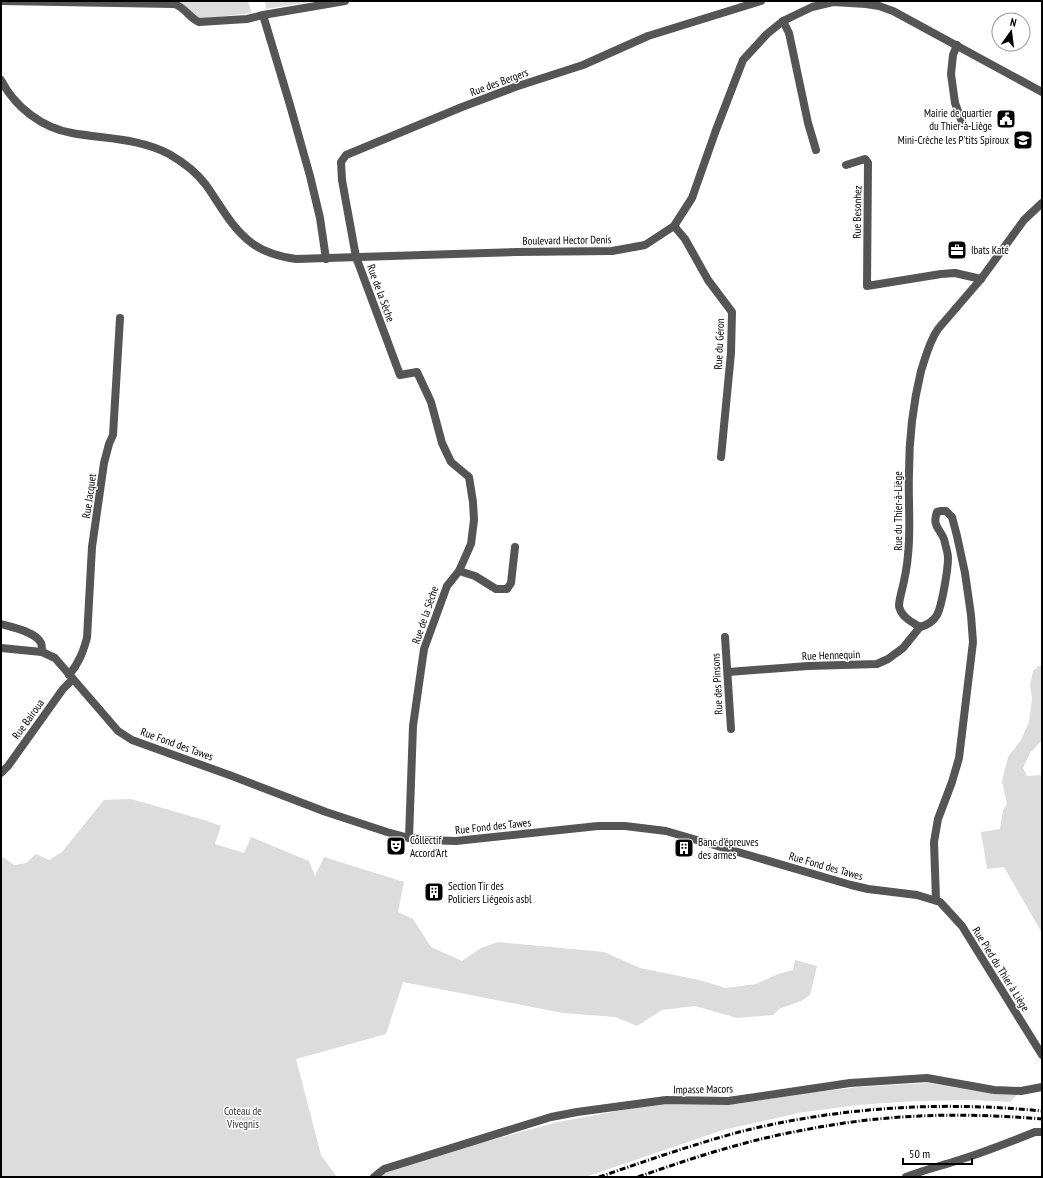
<svg xmlns="http://www.w3.org/2000/svg" width="1043" height="1178" viewBox="0 0 1043 1178" font-family="'PT Sans Narrow',sans-serif">
	<rect width="100%" height="100%" fill="#fff"/>
	<!-- green -->
	<g fill="#dcdcdc">
		<polygon points="179,1 248,1 252,13 199,19"/>
		<polygon points="265,1 316,1 266,9"/>
		<polygon points="1039,666 1042,666 1042,740 1030,753 1023,768 1027,776 1042,775 1042,933 1004,867 987,869 981,832 1000,829 1003,810 1007,804 1002,781 1008,757 1021,740 1029,722 1032,699 1030,685 1033,671"/>
		<polygon points="131,799 204,820 221,826 215,844 244,853 251,837 309,861 315,876 324,857 404,882 398,912 413,919 431,947 462,961 481,948 498,942 604,952 640,968 699,980 726,988 756,984 778,974 793,970 795,960 817,966 810,995 801,1001 779,1009 773,1015 737,1018 695,1006 662,1010 637,1026 615,1017 563,1013 403,982 386,1034 296,1059 321,1155 337,1177 1,1177 1,860 3,857 14,865 26,863 36,854 49,860 62,852 104,800"/>
		<polygon points="927,1083 996,1094 1017,1095 1010,1102 973,1100 915,1101 857,1105 798,1113 723,1130 585,1177 374,1177 384,1169 558,1122 655,1104 736,1104 806,1093 860,1087"/>
	</g>
	<g fill="none" stroke-linecap="round" stroke-linejoin="round">
		<!-- minor -->
		<g stroke="#555" stroke-width="8">
			<path d="M 1,1 L 174,4 C 185,7 189,18 199,22 L 247,19 L 263,15 L 345,1"/>
			<polyline points="263,15 290,105 310,176 320,218 326,259"/>
			<polyline points="783,21 789,33 808,123 816,150"/>
			<polyline points="957,45 953,55 951,74 955,103 962,122"/>
			<polyline points="846,165 865,159 868,163 867,286 941,274 955,273 981,279"/>
			<polyline points="674,226 685,239 708,280 732,312 731,353 721,457"/>
			<polyline points="459,571 475,576 496,589 507,589 511,583 515,547"/>
			<path d="M 1,624 C 12,627 36,632 41,643 C 42,645 42,650 42,652"/>
			<polyline points="725,637 731,729"/>
			<polyline points="1,648 42,652 55,658 118,731 132,740 232,776 326,812 387,832 409,838 426,840 456,841 598,826 625,826 666,831 851,885 868,889 917,895 940,902 962,926 1042,1055"/>
			<polyline points="728,672 808,666 877,664 888,659 903,648 920,627"/>
			<path d="M 69,675 C 79,663 83,652 87,638 L 92,547 L 104,463 L 109,444 L 113,435 L 120,318"/>
			<polyline points="1,773 8,766 63,689 73,679"/>
			<polyline points="409,838 413,726 424,649 447,586 459,571 471,544 474,520 473,502 469,477 451,462 442,443 431,402 417,372 400,375 356,257 342,180 341,162 346,155 462,107 515,87 583,65 648,36 761,1"/>
			<path d="M 936,900 L 934,842 L 938,819 L 952,782 L 959,758 L 973,642 L 971,615 L 965,573 L 957,536 L 952,517 L 946,511 L 941,511 L 937,512 C 931,528 943,530 945,543 C 946,548 948,553 948,558 C 948,569 942,606 937,615 C 933,622 928,625 920,627 C 912,622 901,617 899,606 C 899,603 900,598 901,594 C 904,582 907,568 908,555 C 911,528 908,501 909,473 C 909,439 913,404 921,371 C 926,356 929,342 938,329 L 981,279 L 1024,220 L 1042,203"/>
			<polyline points="374,1177 384,1169 551,1117 577,1112 666,1100 728,1101 850,1083 927,1078 994,1090 1021,1091 1042,1087"/>
			<path d="M 906,1177 C 923,1170 941,1166 959,1160 C 985,1152 1010,1142 1035,1132 L 1042,1132"/>
		</g>
		<!-- tertiary -->
		<path stroke="#555" stroke-width="8" d="M 1,80 C 15,107 42,128 72,133 C 105,139 139,138 169,154 C 183,162 197,173 206,185 C 221,206 232,229 253,244 C 266,253 281,257 296,259 L 516,252 L 612,251 L 645,245 L 674,226 L 692,198 L 716,130 L 743,60 L 767,34 L 783,21 L 812,7 L 833,2 L 866,4 L 879,6 L 893,11 L 1042,92"/>
		<!-- rail -->
		<g stroke="#000" stroke-width="3" stroke-dasharray="6 2 1 2" stroke-linecap="butt">
			<path d="M 599,1177 C 646,1161 694,1144 743,1131 C 841,1107 942,1101 1042,1111"/>
			<path d="M 638,1177 C 692,1158 747,1140 804,1130 C 884,1114 960,1112 1042,1119"/>
		</g>
	</g>
	<!-- icons -->
	<defs>
		<symbol id="civic-square" viewBox="-11 -11 22 22"><rect x="-9" y="-9" width="18" height="18" rx="4" fill="#000" stroke="#fff"/><path d="M-.6-6.5H3V-4.5H.6V-3L4-1V1h2V6H-6V1h2V-1L-.6-3ZM-1.2 2.5V6h2.4V2.5Z" fill="#fff"/></symbol>
		<symbol id="school-square" viewBox="-11 -11 22 22"><rect x="-9" y="-9" width="18" height="18" rx="4" fill="#000" stroke="#fff"/><path d="M0-5L7-2L0 1L-7-2ZM-4 1L0 2.5L4 1V4Q0 6-4 4Z" fill="#fff"/></symbol>
		<symbol id="office-square" viewBox="-11 -11 22 22"><rect x="-9" y="-9" width="18" height="18" rx="4" fill="#000" stroke="#fff"/><path d="M-6-3h4V-5.5h4V-3h4V5H-6ZM-1-4.5V-3h2v-1.5ZM-6 0V1H6V0Z" fill="#fff"/></symbol>
		<symbol id="theatre-square" viewBox="-11 -11 22 22"><rect x="-9" y="-9" width="18" height="18" rx="4" fill="#000" stroke="#fff"/><path d="M-5-5.5Q0-4 5-5.5V0Q5 5 0 6Q-5 5-5 0ZM-3.3-2.5H-1v1.5H-3.3ZM1-2.5H3.3v1.5H1ZM-2.8 1Q0 5.5 2.8 1Z" fill="#fff"/></symbol>
		<symbol id="building-square" viewBox="-11 -11 22 22"><rect x="-9" y="-9" width="18" height="18" rx="4" fill="#000" stroke="#fff"/><path d="M-4-6H4V6H1V3H-1V6H-4ZM-2.5-4.3h1.7v1.8h-1.7ZM.8-4.3h1.7v1.8H.8ZM-2.5-1h1.7V.8h-1.7ZM.8-1h1.7V.8H.8Z" fill="#fff"/></symbol>
	</defs>
	<g fill-rule="evenodd">
		<use href="#civic-square" x="995" y="108" width="22" height="22"/>
		<use href="#school-square" x="1012" y="129" width="22" height="22"/>
		<use href="#office-square" x="946" y="239" width="22" height="22"/>
		<use href="#theatre-square" x="385" y="835" width="22" height="22"/>
		<use href="#building-square" x="673" y="837" width="22" height="22"/>
		<use href="#building-square" x="423" y="881" width="22" height="22"/>
	</g>
	<g text-anchor="middle" dominant-baseline="central" stroke-width="3" stroke-linejoin="round" paint-order="stroke">
		<!-- street labels -->
		<g font-size="11" fill="#000" stroke="#fff">
			<text transform="translate(499 82) rotate(-20)">Rue des Bergers</text>
			<text transform="translate(857 212) rotate(-89)">Rue Besonhez</text>
			<text transform="translate(567 240) rotate(-1)">Boulevard Hector Denis</text>
			<text transform="translate(381 293) rotate(70)">Rue de la Sèche</text>
			<text transform="translate(719 344) rotate(-87)">Rue du Géron</text>
			<text transform="translate(89 496) rotate(-82)">Rue Jacquet</text>
			<text transform="translate(898 511) rotate(-90)">Rue du Thier-à-Liège</text>
			<text transform="translate(425 615) rotate(-71)">Rue de la Sèche</text>
			<text transform="translate(831 655) rotate(-2)">Rue Hennequin</text>
			<text transform="translate(717 684) rotate(-93)">Rue des Pinsons</text>
			<text transform="translate(28 719) rotate(-54)">Rue Bairoua</text>
			<text transform="translate(177 744) rotate(20)">Rue Fond des Tawes</text>
			<text transform="translate(493 826) rotate(-6)">Rue Fond des Tawes</text>
			<text transform="translate(826 866) rotate(16)">Rue Fond des Tawes</text>
			<text transform="translate(1001 969) rotate(58)">Rue Pied du Thier à Liège</text>
			<text transform="translate(703 1089) rotate(-1)">Impasse Macors</text>
		</g>
		<!-- poi labels -->
		<g font-size="11" fill="#000" stroke="#fff" text-anchor="start">
			<text x="992" y="113" text-anchor="end">Mairie de quartier<tspan x="992" dy="13">du Thier-à-Liège</tspan></text>
			<text x="1009" y="140" text-anchor="end">Mini-Crèche les P'tits Spiroux</text>
			<text x="971" y="250">Ibats Katé</text>
			<text x="410" y="840">Collectif<tspan x="410" dy="13">Accord'Art</tspan></text>
			<text x="698" y="842">Banc d'épreuves<tspan x="698" dy="13">des armes</tspan></text>
			<text x="448" y="886">Section Tir des<tspan x="448" dy="13">Policiers Liégeois asbl</tspan></text>
		</g>
		<!-- park labels -->
		<g font-size="11" fill="#333" stroke="#fff">
			<text x="243" y="1111">Coteau de<tspan x="243" dy="13">Vivegnis</tspan></text>
		</g>
	</g>
	<!-- border -->
	<rect width="1043" height="1178" fill="none" stroke="#000000" stroke-width="4"/>
	<!-- north arrow -->
	<g transform="translate(1011 32) rotate(14)"><circle r="19" fill="#ffffff" stroke="#999999"/>
	<path d="M0-3L7 15L0 10L-7 15Z" fill="#000000"/>
	<text y="-6" font-size="11" font-weight="bold" text-anchor="middle" fill="#000000">N</text>
	</g>
	<!-- scale -->
	<path d="M903 1158v6h69v-6" fill="none" stroke="#000000" stroke-width="2"/>
	<text x="909" y="1158" font-size="12" fill="#000000" stroke="#ffffff" stroke-width="3" paint-order="stroke">50 m</text>
</svg>
